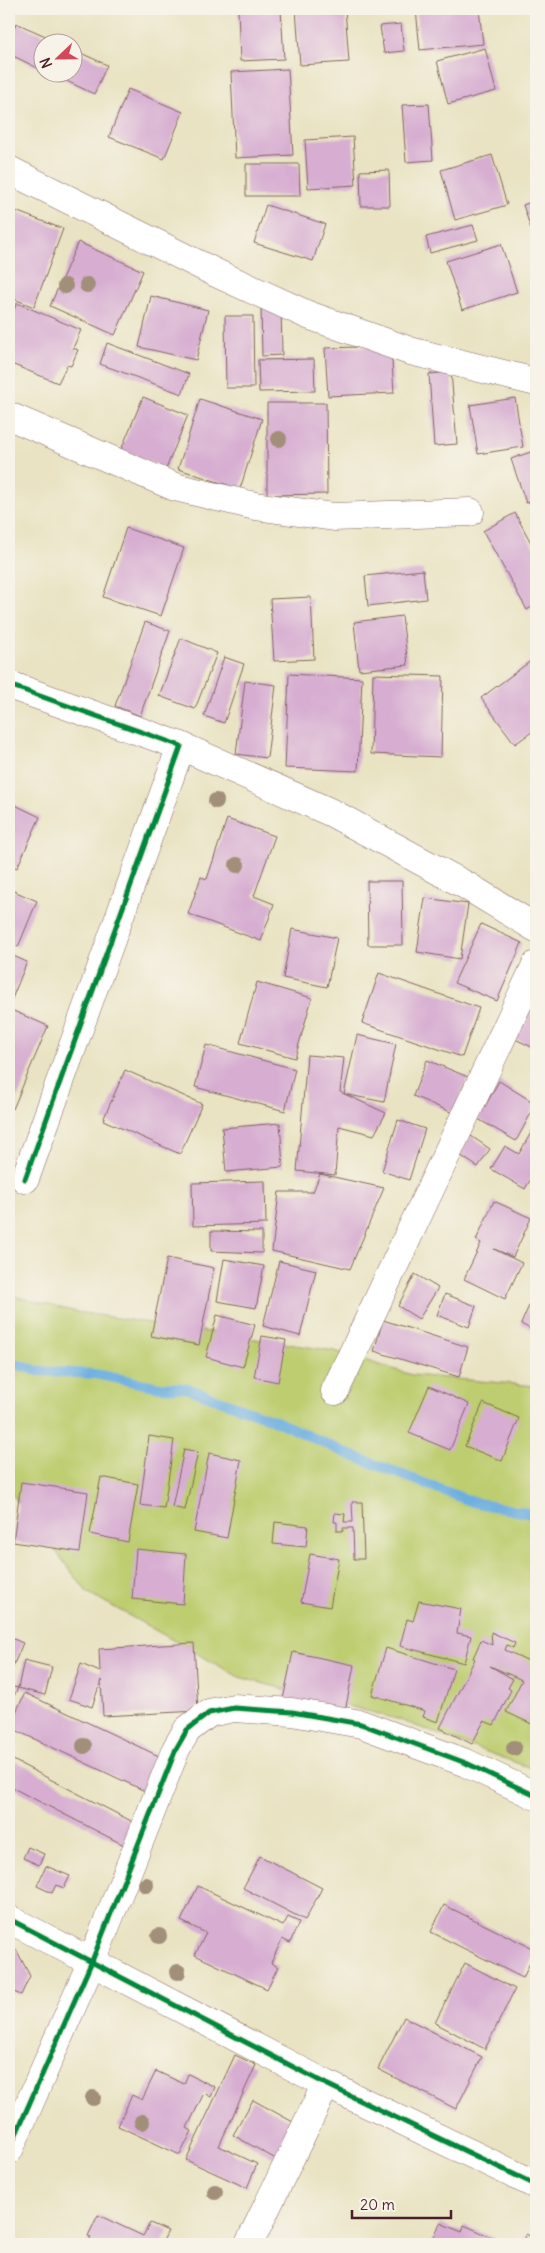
<svg xmlns="http://www.w3.org/2000/svg" width="545" height="2253" font-family="Delius,sans-serif">
<style>
.green{fill:#bdcd6f;stroke:#84764d}
.lines{fill:none;stroke-linecap:round;stroke-linejoin:round}
.stream{stroke:#6caee0;stroke-width:10}
.building{fill:#d7aed2}
.minor-casing{stroke:#826460;stroke-width:29}
.minor{stroke:#fff;stroke-width:28}
.cycleway-casing{stroke:#f7f3e8;stroke-width:8}
.cycleway{stroke:#00873e;stroke-width:5}
.tree{fill:#a28f79}
</style>
<rect width="100%" height="100%" fill="#f7f3e8"/>
<filter id="ink" filterUnits="userSpaceOnUse"><feTurbulence type="fractalNoise" baseFrequency=".02" numOctaves="2"/><feDisplacementMap in="SourceGraphic" scale="10" xChannelSelector="R" yChannelSelector="G"/><feConvolveMatrix kernelMatrix="1 2 1 2 8 2 1 2 1" color-interpolation-filters="sRGB"/></filter>
<filter id="wash" filterUnits="userSpaceOnUse"><feTurbulence type="fractalNoise" baseFrequency=".0096" numOctaves="4" result="noise"/><feDisplacementMap in="SourceGraphic" scale="20" xChannelSelector="R" yChannelSelector="G"/><feGaussianBlur stdDeviation="1.12" result="paint"/><feColorMatrix in="noise" values="0 0 0 0 0 0 0 0 0 0 0 0 0 0 0 0 0 1.4 0 .05"/><feComposite in="paint" operator="in"/></filter>
<g filter="url(#wash)">
<rect width="100%" height="100%" fill="#e9e3c3"/>
<polygon class="green" points="9,1295 77,1312 335,1351 412,1375 536,1386 536,1770 397,1719 239,1677 87,1592 9,1490"/>
<g class="lines">
<polyline class="stream" points="9,1362 38,1371 95,1374 160,1387 187,1388 276,1421 348,1454 473,1502 536,1515"/>
</g>
<g id="blocks">
<g class="building">
<polygon points="238,9 281,9 284,59 240,61"/>
<polygon points="296,9 345,9 349,62 300,65"/>
<polygon points="416,9 479,9 483,44 420,50"/>
<polygon points="16,23 59,42 42,42 42,70 9,54 9,40"/>
<polygon points="401,24 404,51 384,53 380,26"/>
<polygon points="485,48 496,91 448,104 437,61"/>
<polygon points="72,49 107,65 94,94 48,72 72,72"/>
<polygon points="288,69 293,155 235,158 231,72"/>
<polygon points="128,89 183,112 164,159 109,137"/>
<polygon points="429,104 433,160 406,162 402,105"/>
<polygon points="353,137 356,185 308,188 305,140"/>
<polygon points="492,155 507,205 455,220 441,170"/>
<polygon points="246,164 299,164 300,196 246,196"/>
<polygon points="389,170 390,206 361,206 360,171"/>
<polygon points="536,200 536,244 523,205"/>
<polygon points="266,205 325,224 313,261 254,243"/>
<polygon points="10,209 63,229 34,307 9,297"/>
<polygon points="473,225 478,240 430,253 426,237"/>
<polygon points="78,242 143,271 115,335 50,306"/>
<polygon points="501,244 517,292 462,310 446,261"/>
<polygon points="151,296 208,310 196,360 139,347"/>
<polygon points="17,303 81,330 73,348 78,350 71,366 67,365 58,383 9,363 9,321"/>
<polygon points="261,305 281,305 282,355 262,356"/>
<polygon points="225,316 253,316 254,388 226,388"/>
<polygon points="107,343 189,374 182,394 100,364"/>
<polygon points="391,346 394,393 328,396 325,348"/>
<polygon points="314,359 315,391 259,392 258,360"/>
<polygon points="451,372 457,444 434,446 429,374"/>
<polygon points="143,397 188,415 166,469 121,450"/>
<polygon points="515,398 523,447 478,454 470,405"/>
<polygon points="200,399 262,419 240,489 178,469"/>
<polygon points="267,403 326,403 327,494 267,495"/>
<polygon points="536,450 536,500 526,503 511,459"/>
<polygon points="515,513 536,552 536,604 527,610 483,531"/>
<polygon points="126,528 184,548 161,616 103,597"/>
<polygon points="423,570 426,599 368,606 365,576"/>
<polygon points="311,597 314,659 274,661 270,599"/>
<polygon points="402,616 408,665 359,670 354,622"/>
<polygon points="145,622 170,631 140,716 115,706"/>
<polygon points="181,638 217,653 195,709 159,696"/>
<polygon points="224,657 244,664 224,723 204,716"/>
<polygon points="536,657 536,729 515,744 481,698"/>
<polygon points="289,674 362,678 358,771 285,768"/>
<polygon points="373,674 443,676 441,757 371,754"/>
<polygon points="245,681 276,685 267,758 236,754"/>
<polygon points="9,802 40,817 17,868 9,864"/>
<polygon points="227,819 275,836 254,896 274,904 261,941 188,914 201,877 207,879"/>
<polygon points="367,881 402,881 403,945 368,945"/>
<polygon points="9,889 37,901 18,947 9,943"/>
<polygon points="425,898 468,904 460,959 417,952"/>
<polygon points="481,924 522,943 497,1001 454,983"/>
<polygon points="292,929 337,938 327,987 283,978"/>
<polygon points="9,954 27,962 9,1006"/>
<polygon points="379,973 479,1008 462,1057 362,1023"/>
<polygon points="257,982 312,998 295,1058 240,1043"/>
<polygon points="536,994 536,1049 515,1039"/>
<polygon points="9,1009 48,1026 13,1109 9,1107"/>
<polygon points="357,1035 396,1044 384,1102 344,1094"/>
<polygon points="206,1045 295,1069 285,1111 195,1087"/>
<polygon points="307,1055 344,1058 340,1092 386,1113 374,1135 339,1126 335,1175 297,1171"/>
<polygon points="427,1060 468,1077 453,1113 413,1096"/>
<polygon points="125,1070 202,1104 180,1154 103,1120"/>
<polygon points="499,1081 536,1104 516,1141 478,1119"/>
<polygon points="398,1120 425,1129 409,1180 382,1171"/>
<polygon points="280,1123 283,1167 226,1172 222,1128"/>
<polygon points="533,1129 536,1131 536,1170 525,1189 491,1169 505,1146 519,1154"/>
<polygon points="471,1136 490,1149 478,1167 458,1154"/>
<polygon points="320,1174 384,1188 350,1269 272,1251 279,1192 313,1192"/>
<polygon points="265,1181 266,1224 193,1226 192,1183"/>
<polygon points="494,1201 531,1218 513,1257 494,1249 522,1263 505,1299 464,1279 481,1243 476,1240"/>
<polygon points="211,1231 262,1232 262,1253 211,1251"/>
<polygon points="9,1238 12,1239 10,1273 9,1273"/>
<polygon points="167,1258 214,1268 199,1345 151,1336"/>
<polygon points="224,1259 264,1266 256,1308 217,1301"/>
<polygon points="279,1261 316,1270 300,1336 263,1326"/>
<polygon points="415,1274 438,1288 419,1319 398,1306"/>
<polygon points="536,1290 536,1332 521,1324"/>
<polygon points="445,1294 476,1306 469,1327 437,1315"/>
<polygon points="217,1315 255,1325 243,1367 206,1357"/>
<polygon points="383,1320 468,1347 459,1377 374,1351"/>
<polygon points="262,1336 286,1340 278,1382 254,1377"/>
<polygon points="429,1386 469,1404 450,1450 409,1433"/>
<polygon points="483,1403 519,1418 502,1461 465,1446"/>
<polygon points="149,1436 174,1440 164,1508 140,1505"/>
<polygon points="184,1449 198,1452 185,1510 172,1507"/>
<polygon points="209,1453 241,1460 227,1538 194,1532"/>
<polygon points="101,1477 138,1484 128,1542 90,1534"/>
<polygon points="21,1482 88,1492 80,1552 13,1542"/>
<polygon points="352,1502 362,1502 364,1559 354,1559 353,1528 343,1528 343,1531 337,1531 337,1522 334,1522 335,1513 345,1514 344,1522 353,1522"/>
<polygon points="275,1522 308,1526 306,1547 273,1544"/>
<polygon points="136,1549 186,1554 183,1604 132,1599"/>
<polygon points="310,1554 339,1559 330,1607 301,1602"/>
<polygon points="419,1601 461,1609 457,1633 471,1636 464,1663 400,1646 407,1619 413,1621"/>
<polygon points="491,1632 515,1643 513,1648 507,1645 505,1650 531,1662 529,1666 536,1669 536,1726 506,1712 522,1680 490,1666 513,1679 508,1688 511,1690 494,1725 484,1721 472,1744 440,1728 475,1659 473,1658 481,1640 492,1645"/>
<polygon points="9,1637 23,1643 11,1671 9,1670"/>
<polygon points="194,1643 198,1711 103,1716 101,1680 92,1707 69,1699 81,1664 100,1672 99,1649"/>
<polygon points="386,1648 454,1669 438,1722 423,1717 425,1711 372,1695"/>
<polygon points="293,1652 354,1665 344,1717 282,1704"/>
<polygon points="24,1660 52,1667 45,1695 18,1688"/>
<polygon points="9,1686 18,1688 9,1705"/>
<polygon points="25,1693 163,1758 147,1792 9,1727"/>
<polygon points="11,1759 135,1823 124,1845 9,1786"/>
<polygon points="28,1847 44,1854 39,1865 23,1858"/>
<polygon points="260,1856 322,1888 305,1920 243,1888"/>
<polygon points="46,1866 70,1876 64,1888 56,1885 52,1893 37,1886"/>
<polygon points="198,1886 283,1926 288,1917 299,1922 290,1943 282,1939 271,1963 278,1967 267,1989 195,1955 206,1933 181,1921"/>
<polygon points="444,1905 536,1950 523,1978 431,1932"/>
<polygon points="13,1948 16,1949 30,1976 21,1995 9,1990 9,1957"/>
<polygon points="465,1963 515,1989 485,2049 435,2023"/>
<polygon points="404,2017 482,2057 456,2109 378,2069"/>
<polygon points="235,2055 256,2065 219,2146 257,2164 247,2188 186,2160"/>
<polygon points="156,2071 184,2084 188,2074 215,2087 211,2097 204,2093 187,2128 192,2131 180,2155 118,2126 132,2095 142,2100"/>
<polygon points="253,2100 302,2127 283,2163 233,2135"/>
<polygon points="98,2215 143,2236 150,2223 168,2231 163,2241 171,2244 87,2244 91,2237 88,2236"/>
<polygon points="440,2223 462,2232 464,2225 496,2239 494,2244 431,2244"/>
<polygon points="526,2234 536,2239 536,2244 521,2244"/>
</g>
</g>
</g>
<g filter="url(#ink)">
<use href="#blocks" fill-opacity="0" stroke="#826460" stroke-width="1"/>
<g class="lines">
<defs>
<g id="minor">
<polyline points="9,170 216,273 308,315 410,351 536,382"/>
<polyline points="9,416 175,487 255,506 334,517 470,512"/>
<polyline points="9,685 181,746 25,1179"/>
<polyline points="181,746 332,813 467,886 536,928"/>
<polyline points="335,1391 536,965"/>
<polyline points="9,1919 326,2084 536,2185"/>
<polyline points="9,2150 92,1961 176,1749 187,1730 209,1713 234,1708 292,1712 361,1724 466,1763 536,1796"/>
<polyline points="249,2244 326,2084"/>
</g>
</defs>
<use href="#minor" class="minor-casing"/>
<use href="#minor" class="minor"/>
<defs>
<g id="cycleway">
<polyline points="9,685 181,746 25,1179"/>
<polyline points="9,1919 326,2084 536,2185"/>
<polyline points="9,2150 92,1961 176,1749 187,1730 209,1713 234,1708 292,1712 361,1724 466,1763 536,1796"/>
</g>
</defs>
<use href="#cycleway" class="cycleway-casing"/>
<use href="#cycleway" class="cycleway"/>
</g>
<g class="tree">
<circle cx="87" cy="285" r="8"/>
<circle cx="65" cy="286" r="8"/>
<circle cx="279" cy="439" r="8"/>
<circle cx="216" cy="801" r="8"/>
<circle cx="237" cy="865" r="8"/>
<circle cx="84" cy="1746" r="8"/>
<circle cx="514" cy="1748" r="8"/>
<circle cx="146" cy="1885" r="8"/>
<circle cx="159" cy="1936" r="8"/>
<circle cx="178" cy="1972" r="8"/>
<circle cx="93" cy="2098" r="8"/>
<circle cx="142" cy="2122" r="8"/>
<circle cx="215" cy="2192" r="8"/>
</g>
</g>
<rect width="545" height="2253" fill="none" stroke="#f7f3e8" stroke-width="30"/>
<g transform="translate(58 58) rotate(248)"><circle r="24" fill="#f7f3e8" stroke="#b29e9c"/>
<path d="M0-4L9 19L0 12L-9 19Z" fill="#d1495b"/>
<text y="-8" font-size="14" font-weight="bold" text-anchor="middle" fill="#4a1f2b">N</text>
</g>
<path d="M352 2210v8h99v-8" fill="none" stroke="#4a1f2b" stroke-width="2.5"/>
<text x="360" y="2210" font-size="15" fill="#4a1f2b" stroke="#f7f3e8" stroke-width="4" paint-order="stroke">20 m</text>
</svg>
